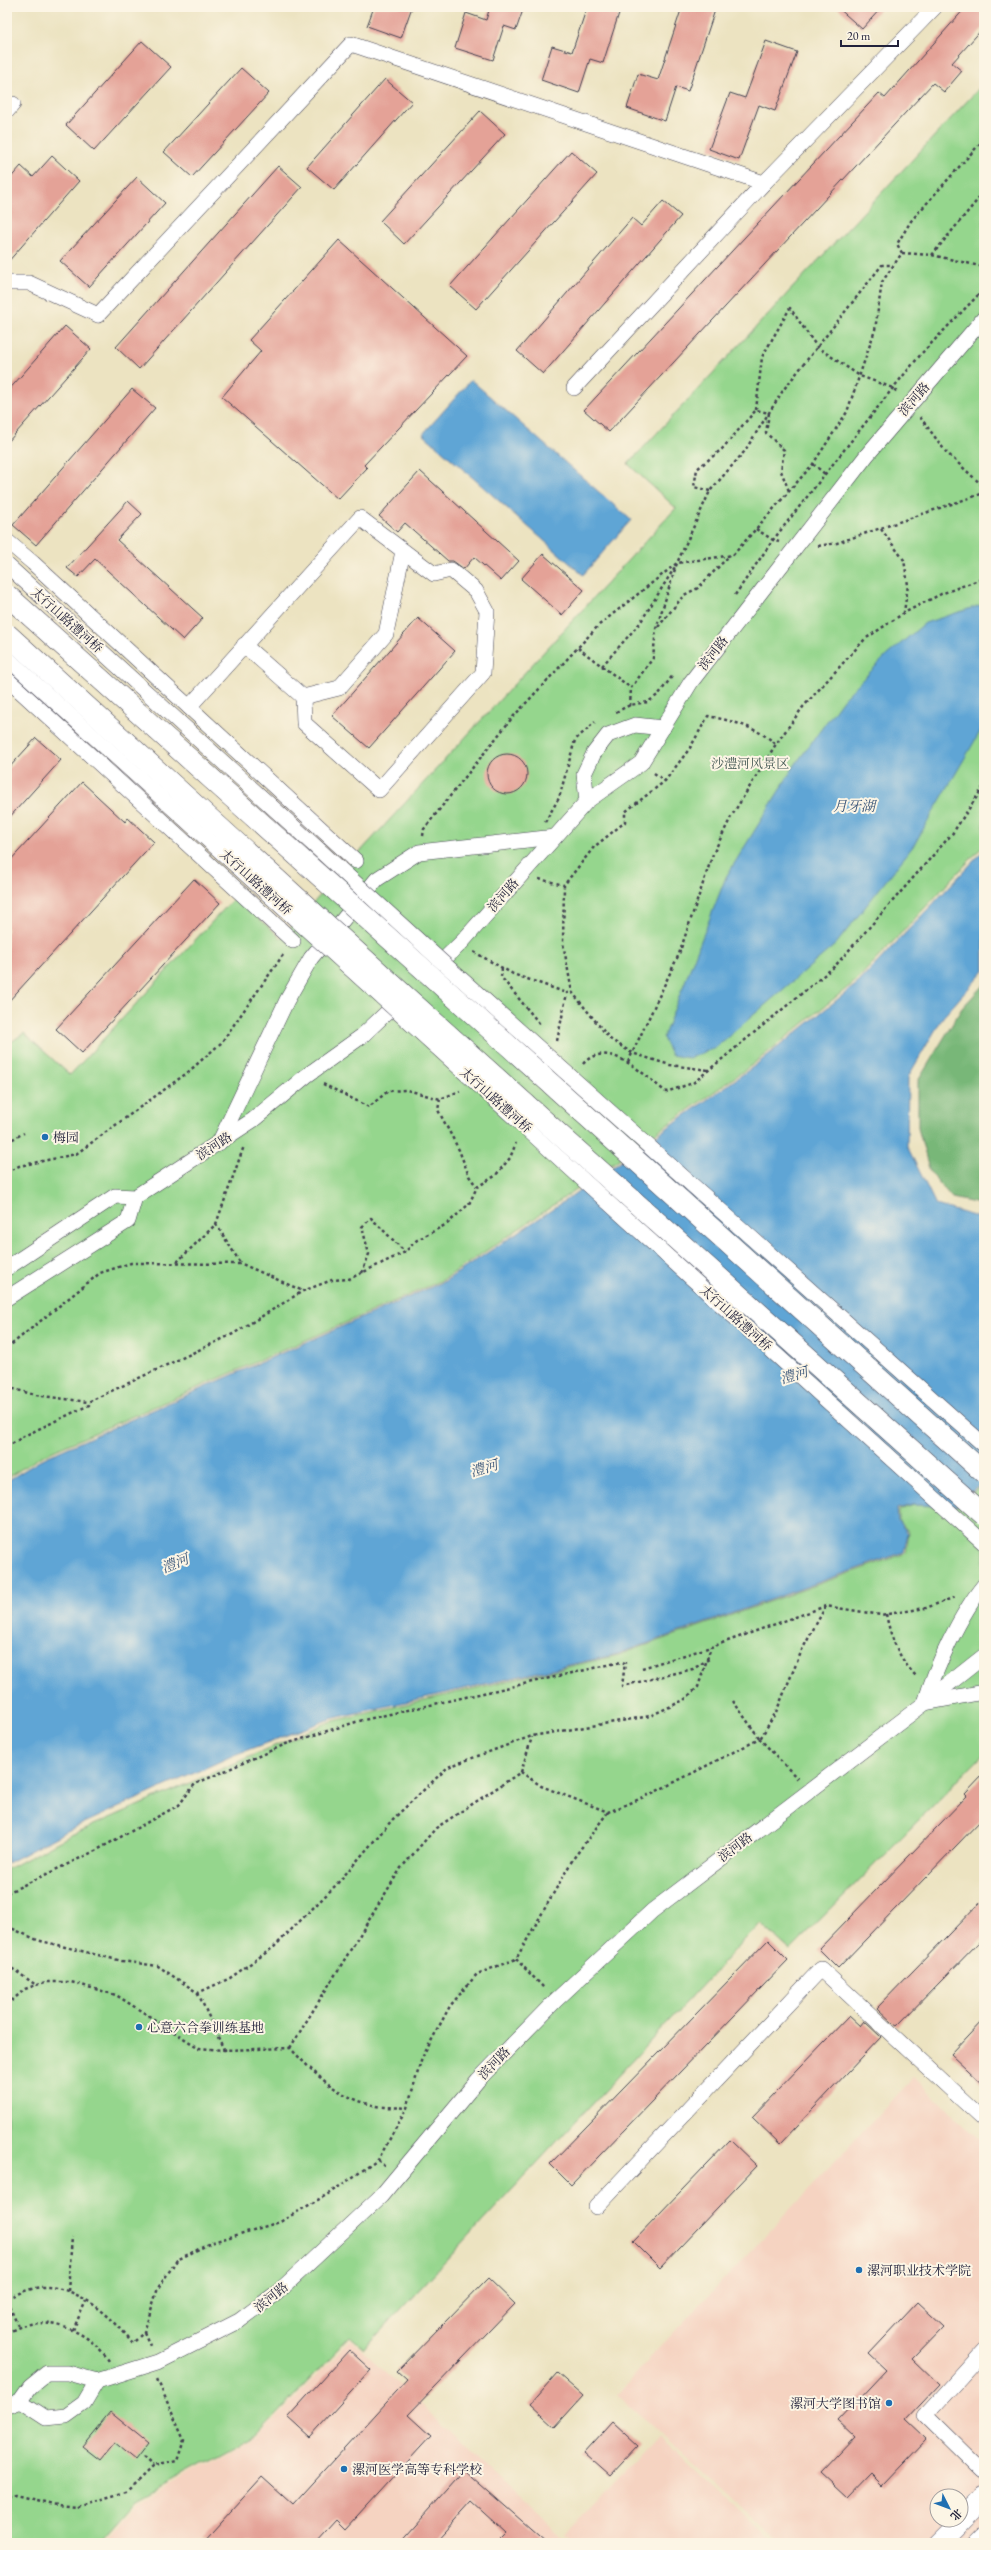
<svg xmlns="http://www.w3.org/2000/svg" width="991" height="2550" font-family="'EB Garamond','Noto Serif SC',serif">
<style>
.built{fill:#f5d3c1;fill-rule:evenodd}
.green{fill:#95d68d;stroke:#5c7c64}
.forest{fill:#78b778;stroke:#4d6c5a}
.water{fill:#5ea5d5;stroke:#406488}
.building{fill:#e4a297}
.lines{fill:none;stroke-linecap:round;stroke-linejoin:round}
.street-casing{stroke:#403f4f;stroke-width:16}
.secondary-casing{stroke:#403f4f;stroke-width:22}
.path{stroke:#403f4f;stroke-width:2.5;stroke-dasharray:3 3;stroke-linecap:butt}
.street{stroke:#fff;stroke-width:15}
.secondary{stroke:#fff;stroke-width:21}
.street-bridge-casing{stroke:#403f4f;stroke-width:16;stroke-linecap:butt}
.secondary-bridge-casing{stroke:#403f4f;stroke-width:22;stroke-linecap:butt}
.street-bridge{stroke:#fff;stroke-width:15}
.secondary-bridge{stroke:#fff;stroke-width:21}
.poi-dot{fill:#1f6fb2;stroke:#fcf5e5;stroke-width:1.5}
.labels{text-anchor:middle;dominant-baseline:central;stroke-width:4;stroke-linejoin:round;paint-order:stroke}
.street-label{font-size:13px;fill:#22223b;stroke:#fcf5e5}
.park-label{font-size:13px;fill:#445854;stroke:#fcf5e5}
.poi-label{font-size:13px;fill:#22223b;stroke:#fcf5e5;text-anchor:start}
.water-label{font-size:14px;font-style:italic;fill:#3a5679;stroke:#fcf5e5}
</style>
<rect width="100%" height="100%" fill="#fcf5e5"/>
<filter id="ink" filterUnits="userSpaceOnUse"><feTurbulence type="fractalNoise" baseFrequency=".025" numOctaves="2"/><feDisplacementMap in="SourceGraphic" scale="8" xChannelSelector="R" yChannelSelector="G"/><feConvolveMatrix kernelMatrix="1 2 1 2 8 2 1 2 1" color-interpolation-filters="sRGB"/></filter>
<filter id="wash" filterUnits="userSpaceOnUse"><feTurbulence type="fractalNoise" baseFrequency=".012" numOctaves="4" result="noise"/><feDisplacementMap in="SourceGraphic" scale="16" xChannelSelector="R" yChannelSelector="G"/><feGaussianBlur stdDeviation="0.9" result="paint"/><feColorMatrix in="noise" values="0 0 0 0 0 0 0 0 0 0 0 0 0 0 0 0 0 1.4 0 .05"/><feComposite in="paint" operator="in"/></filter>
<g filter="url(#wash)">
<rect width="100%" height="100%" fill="#ece3c1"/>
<g class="built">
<path d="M 914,2077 L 984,2145 L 984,2543 L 779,2543 L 617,2394 ZM 937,2496 L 961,2496 L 961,2520 L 937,2520 Z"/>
<polygon points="351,2340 570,2543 103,2543 139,2502 258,2436"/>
<polygon points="658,2436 773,2543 575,2543 566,2534"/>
</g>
<g class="green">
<polygon points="984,83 984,845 857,980 752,1065 551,1207 443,1280 42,1456 7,1478 7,1045 24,1033 70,1075 235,897 281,938 676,508 628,464"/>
<polygon points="984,1483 984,1754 790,1950 760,1923 364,2349 350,2337 257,2435 137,2500 99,2543 7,2543 7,1869 71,1835 329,1722 619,1655 906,1553 909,1532 899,1521 899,1510 914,1505 956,1507"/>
</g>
<polygon class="forest" points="984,984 984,1205 952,1198 930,1172 918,1128 918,1081 962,1008"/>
<g class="water">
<polygon points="471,380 631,520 583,575 423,434"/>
<polygon points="984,604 984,725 914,845 836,944 715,1048 689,1058 671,1055 663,1038 726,877 795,765 844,698 886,656 925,623"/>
<polygon points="984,850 984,971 943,1017 908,1077 907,1146 936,1205 984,1219 984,1481 956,1506 913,1505 897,1509 898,1521 908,1533 904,1552 618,1654 330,1719 234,1755 69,1830 7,1863 7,1481 44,1458 445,1281 553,1209 753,1067 858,983"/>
</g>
<g id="blocks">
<g class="building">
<polygon points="374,7 412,7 401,38 367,26"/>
<polygon points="490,7 524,7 516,30 504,26 493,60 455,48 466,13 486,20"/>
<polygon points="587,7 621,7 603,63 590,59 579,93 541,80 552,46 572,52"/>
<polygon points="682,7 716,7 688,91 676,87 665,121 627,108 638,74 658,80"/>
<polygon points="837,7 882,7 862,29"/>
<polygon points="966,7 984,7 984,27 952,63 962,71 944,92 933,83 609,432 584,410 879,93 885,98"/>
<polygon points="142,41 171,67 94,151 66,125"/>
<polygon points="766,41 797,52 775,111 759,105 739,160 709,149 730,93 745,98"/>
<polygon points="241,68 269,93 192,177 164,152"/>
<polygon points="385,79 412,102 334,190 307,167"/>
<polygon points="480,111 505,134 404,244 380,221"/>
<polygon points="571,151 597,174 476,309 450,286"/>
<polygon points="52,156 79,181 7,263 7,182 21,166 33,177"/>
<polygon points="278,166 302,187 139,369 116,347"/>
<polygon points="137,177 165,203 89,287 60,261"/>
<polygon points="663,201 681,216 543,374 517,351 632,218 641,226"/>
<polygon points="339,240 467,356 364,465 367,468 338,499 222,397 261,351 249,340"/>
<polygon points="65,326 91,349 7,443 7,392"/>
<polygon points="132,389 155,408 36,545 13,525"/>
<polygon points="420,471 519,561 501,581 474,557 464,569 453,561 448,561 405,523 397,532 379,516"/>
<polygon points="128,501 142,514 117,540 203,618 183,640 95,559 78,577 67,568"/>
<polygon points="543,554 584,590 562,615 521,579"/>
<polygon points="418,618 455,651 369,748 332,716"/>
<polygon points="36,738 61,760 7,820 7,770"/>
<circle cx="507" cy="774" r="20"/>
<polygon points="82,782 125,822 128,818 154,842 7,1003 7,864"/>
<polygon points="194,879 220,903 82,1053 56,1029"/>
<polygon points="984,1774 984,1817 838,1968 819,1949 967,1796 965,1794"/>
<polygon points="984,1898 984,1937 897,2026 894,2024 877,2008"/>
<polygon points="768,1940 788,1960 571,2185 550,2164"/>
<polygon points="849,2016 860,2026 864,2021 881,2037 780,2144 752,2117"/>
<polygon points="984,2019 984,2085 951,2054"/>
<polygon points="730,2140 757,2166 660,2268 633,2241"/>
<polygon points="488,2278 515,2304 408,2415 431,2436 346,2529 337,2520 316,2543 202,2543 262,2477 293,2505 407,2380 397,2371"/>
<polygon points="917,2303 943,2327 912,2359 939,2385 906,2420 926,2439 882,2485 871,2474 848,2498 820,2472 854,2436 838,2421 886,2370 869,2354"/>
<polygon points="349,2350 371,2370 310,2437 288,2417"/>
<polygon points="557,2373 583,2396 555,2427 530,2404"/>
<polygon points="110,2412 148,2443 135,2460 114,2443 100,2460 82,2446"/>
<polygon points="612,2422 638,2446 610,2476 584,2453"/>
<polygon points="464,2470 547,2543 497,2543 507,2533 472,2501 434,2543 399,2543"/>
</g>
</g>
</g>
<g filter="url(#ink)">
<use href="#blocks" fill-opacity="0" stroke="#403f4f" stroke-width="1"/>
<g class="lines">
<defs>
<g id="street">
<polyline points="7,111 13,104"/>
<polyline points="7,283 29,283 98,315 351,44 764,183 935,7"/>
<polyline points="574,388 764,183"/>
<polyline points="7,541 33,563 189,707 360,518 434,574 451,570 476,591 487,611 483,673 379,790 304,723 303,697"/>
<polyline points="244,645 303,697 339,688 386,634 403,551"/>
<polyline points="7,679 293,941"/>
<polyline points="189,707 356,861"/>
<polyline points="587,801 584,774 594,753 608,735 635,725 663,728"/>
<polyline points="432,971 462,942 587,801 641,763 691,682 867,455 984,318"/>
<polyline points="219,1143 287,1000 311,958 377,879 419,852 555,837"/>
<polyline points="7,1268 115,1196 135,1197 253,1120 306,1076 362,1036 401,999"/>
<polyline points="7,1298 128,1221 135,1197"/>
<polyline points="927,1701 984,1656"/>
<path d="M 925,1703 C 935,1668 961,1613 984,1585"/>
<polyline points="596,2207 821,1969 984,2120"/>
<polyline points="984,2351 926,2415 984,2472"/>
<polyline points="20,2401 46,2418 66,2416 84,2403 97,2381"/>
<polyline points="7,2406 20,2401 30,2387 47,2373 68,2373 97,2381 158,2362 239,2321 278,2292 381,2196 478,2080 555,2001 652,1911 925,1703 984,1692"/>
</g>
<g id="secondary">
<polyline points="961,2520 984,2497"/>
<polyline points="938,2543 961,2520"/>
<polyline points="977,2543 984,2536"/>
</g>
</defs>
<use href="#street" class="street-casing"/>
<use href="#secondary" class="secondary-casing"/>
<g class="path">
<polyline points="902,253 897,244 911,221 984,139"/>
<polyline points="932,255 984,192"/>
<polyline points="756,410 762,357 790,308 817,347 860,376 893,388 898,393"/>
<polyline points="920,417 946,452 984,487"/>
<polyline points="813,464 825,474"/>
<polyline points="710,491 694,487 697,469 722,449 756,410 769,413 766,433 784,450 781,471 789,491"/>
<polyline points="756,529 773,540 779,542"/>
<polyline points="881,529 904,560 908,585 904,612"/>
<polyline points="818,546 837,543 984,493"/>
<polyline points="735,595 773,540 893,388 922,353 984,289"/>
<polyline points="658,627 684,595 698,588 730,555"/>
<polyline points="578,648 631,688"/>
<polyline points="602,666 640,623 675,567"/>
<polyline points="630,706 631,688 653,658 656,629 677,563 710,491 744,452 784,389 882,265 893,265"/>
<polyline points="616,712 630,705 648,702 659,694 673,675"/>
<polyline points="654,773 665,781"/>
<polyline points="545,822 559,798 575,740 595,722"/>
<polyline points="423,836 424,829 512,718 599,625 677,563 733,555 813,464 847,412 875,330 882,282 902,253 932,255 984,267"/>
<polyline points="539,879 564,885"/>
<polyline points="474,952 513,974 567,993"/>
<polyline points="502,968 501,977 539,1023 537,1025"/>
<polyline points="557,1041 567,993 572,992"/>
<polyline points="628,1062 679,954 713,854 731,817 776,744 803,707 865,639 904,613 941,594 984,578"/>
<path d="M 583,1064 C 608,1036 646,1077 666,1092 L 693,1083 L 835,966 L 952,834 L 984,786"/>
<path d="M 708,1070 L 670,1065 L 632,1053 L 610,1039 L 572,992 L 563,943 L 564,885 L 594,847 L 625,822 L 625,812 L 665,781 L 690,748 L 708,716 C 733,721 756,727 776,744"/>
<polyline points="323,1084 369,1107 388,1091 407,1090 440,1099 460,1091"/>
<polyline points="440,1099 438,1110 459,1150 469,1176 477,1187"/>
<polyline points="7,1142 24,1133"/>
<polyline points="7,1173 19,1166 76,1154 187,1073 221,1043 283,955"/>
<polyline points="216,1224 241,1264"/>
<polyline points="177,1262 216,1224 244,1146"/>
<polyline points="362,1273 369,1254 362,1227 371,1218 405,1252"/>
<polyline points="7,1348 100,1273 131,1263 242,1264 303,1291"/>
<polyline points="7,1387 35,1395 88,1402 233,1334 303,1291 332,1280 349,1279 405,1252 417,1240 447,1224 469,1204 477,1187 495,1176 510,1158 516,1143"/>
<polyline points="7,1447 24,1436 89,1405 88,1402"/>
<path d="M 886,1614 C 891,1639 899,1659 917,1677"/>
<polyline points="642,1668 711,1647"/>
<polyline points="733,1701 760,1739 776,1712 802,1650 826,1606"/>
<polyline points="521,1772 532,1737"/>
<polyline points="7,1893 95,1851 179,1805 195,1784 286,1744 359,1721 621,1662 625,1663 622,1686 693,1669 709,1659"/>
<polyline points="7,1926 37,1940 122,1961 158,1966 198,1993 230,1978 274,1947 336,1885 393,1819 448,1767 532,1736 650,1716 684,1700 698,1687 711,1647 826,1606 881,1615 926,1608 955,1597"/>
<polyline points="516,1959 545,1989"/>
<polyline points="7,1965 36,1985"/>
<polyline points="198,1993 224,2050"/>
<path d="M 7,2005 L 25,1989 L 45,1982 L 71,1982 L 116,1995 L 199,2048 L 224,2050 L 290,2048 C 314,2073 337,2097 373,2105 C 383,2108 396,2107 407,2108"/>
<path d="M 290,2048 L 401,1868 L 436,1828 L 521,1772 L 541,1786 L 608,1812 C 661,1792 709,1763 760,1739 L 798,1779"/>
<polyline points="378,2160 385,2167"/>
<polyline points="68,2291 72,2237"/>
<path d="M 7,2298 C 20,2293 34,2286 48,2287 C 82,2289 113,2318 133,2343 L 144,2332 L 158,2288 L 177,2260 L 213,2242 L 280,2222 L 328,2194 L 378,2160 L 407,2108 L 422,2058 L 450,2006 L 477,1974 L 516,1959 L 573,1859 L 608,1812"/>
<polyline points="7,2301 19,2328"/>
<polyline points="73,2330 86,2301"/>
<polyline points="144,2332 151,2348"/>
<path d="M 7,2334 C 39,2310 89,2329 109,2361"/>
<polyline points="143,2457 153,2466"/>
<polyline points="7,2497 15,2495 49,2503 77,2506 126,2492 153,2466 177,2461 184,2440 157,2379"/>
</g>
<use href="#street" class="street"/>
<use href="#secondary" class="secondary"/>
<defs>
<g id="street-bridge">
<polyline points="7,565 441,961 984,1445"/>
<polyline points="7,658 984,1543"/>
</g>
<g id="secondary-bridge">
<polyline points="7,595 984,1473"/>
<polyline points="7,634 405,996 984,1515"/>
</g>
</defs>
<use href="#street-bridge" class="street-bridge-casing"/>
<use href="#secondary-bridge" class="secondary-bridge-casing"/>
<use href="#street-bridge" class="street-bridge"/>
<use href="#secondary-bridge" class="secondary-bridge"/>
</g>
</g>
<g class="poi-dot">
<circle cx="45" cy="1137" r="4"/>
<circle cx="139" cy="2027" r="4"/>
<circle cx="859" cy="2270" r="4"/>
<circle cx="889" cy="2403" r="4"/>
<circle cx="344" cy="2469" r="4"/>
</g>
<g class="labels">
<g class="street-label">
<text transform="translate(914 399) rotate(-49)">滨河路</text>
<text transform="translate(67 620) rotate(42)">太行山路澧河桥</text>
<text transform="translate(713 653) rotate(-52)">滨河路</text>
<text transform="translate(256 882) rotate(42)">太行山路澧河桥</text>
<text transform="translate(503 895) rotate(-49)">滨河路</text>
<text transform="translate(496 1100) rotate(42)">太行山路澧河桥</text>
<text transform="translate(214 1146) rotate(-33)">滨河路</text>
<text transform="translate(736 1318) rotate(42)">太行山路澧河桥</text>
<text transform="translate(735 1847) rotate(-37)">滨河路</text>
<text transform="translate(494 2063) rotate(-46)">滨河路</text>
<text transform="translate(271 2297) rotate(-39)">滨河路</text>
</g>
<g class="park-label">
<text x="750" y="763">沙澧河风景区</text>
</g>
<g class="poi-label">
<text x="53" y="1137">梅园</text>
<text x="147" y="2027">心意六合拳训练基地</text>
<text x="867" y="2270">漯河职业技术学院</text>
<text x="881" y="2403" text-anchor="end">漯河大学图书馆</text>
<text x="352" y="2469">漯河医学高等专科学校</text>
</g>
<g class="water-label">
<text x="854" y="806">月牙湖</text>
<text transform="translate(794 1375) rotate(-17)">澧河</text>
<text transform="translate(484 1468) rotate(-17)">澧河</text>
<text transform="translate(175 1563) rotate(-22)">澧河</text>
</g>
</g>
<rect width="991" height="2550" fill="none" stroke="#fcf5e5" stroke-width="24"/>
<g transform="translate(949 2508) rotate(132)"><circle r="19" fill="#fcf5e5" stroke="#a5a1a1"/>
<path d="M0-3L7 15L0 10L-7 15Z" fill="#1f6fb2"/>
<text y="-6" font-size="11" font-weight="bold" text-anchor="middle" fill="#22223b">北</text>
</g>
<path d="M841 40v6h57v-6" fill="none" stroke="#22223b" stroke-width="2"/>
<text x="847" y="40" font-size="12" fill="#22223b" stroke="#fcf5e5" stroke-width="3" paint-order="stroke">20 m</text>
</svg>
